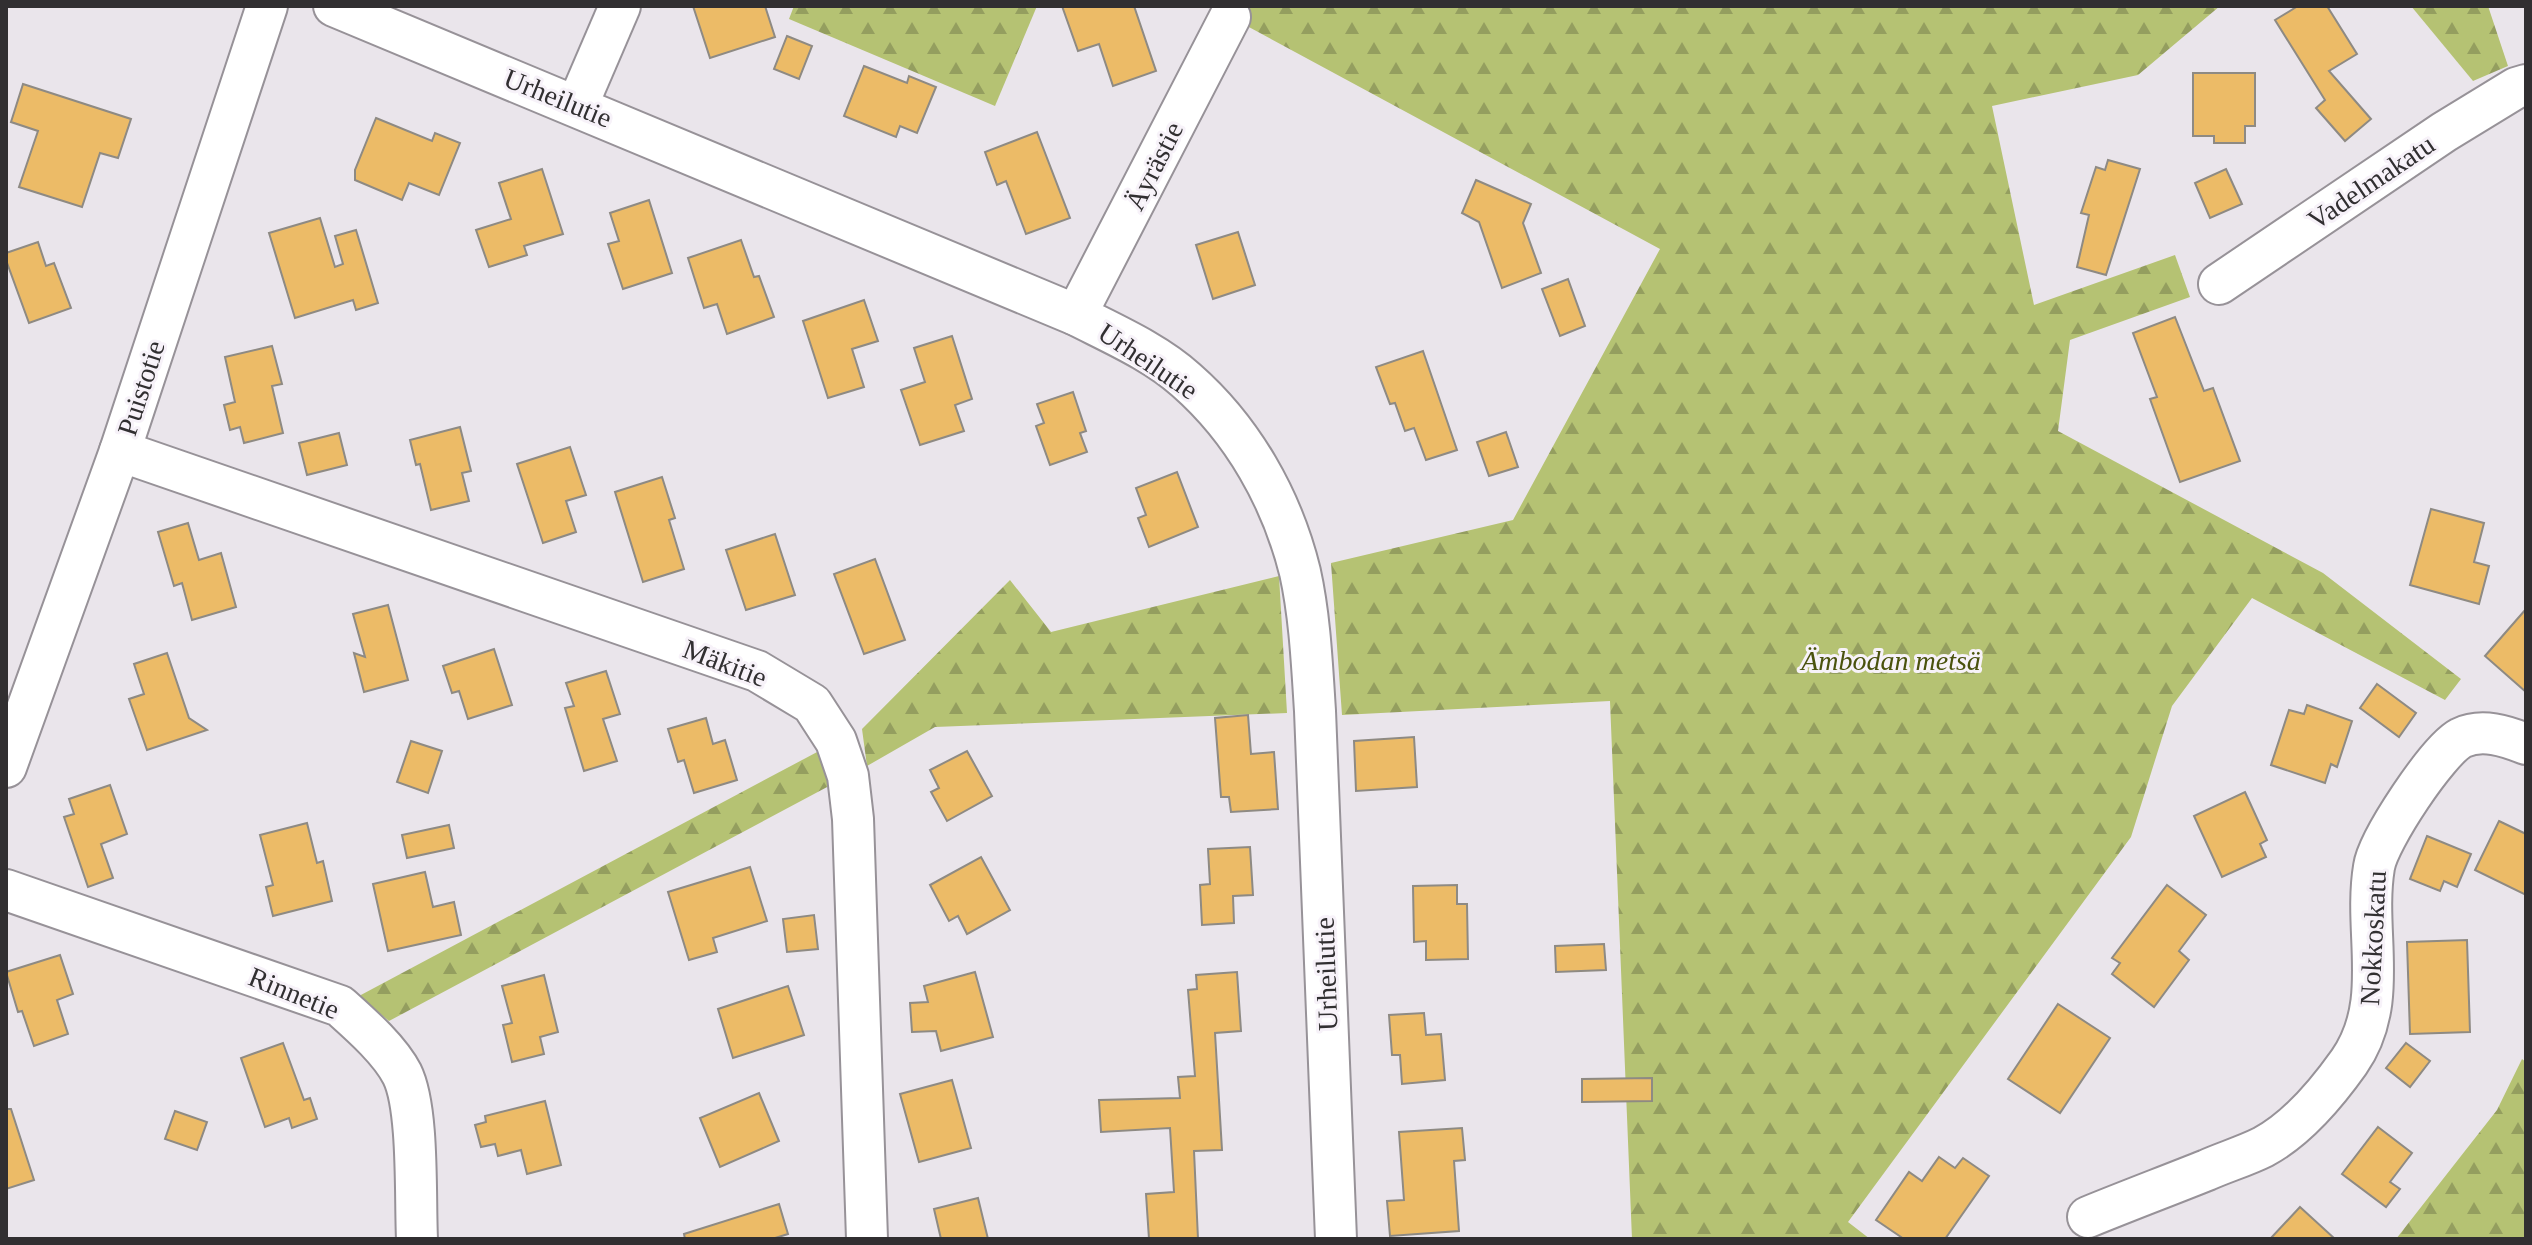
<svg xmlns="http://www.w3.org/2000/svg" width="2532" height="1245" font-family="Georgia,serif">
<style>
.forest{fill:url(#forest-firs)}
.building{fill:#ecbb67;stroke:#8e8a83;stroke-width:2}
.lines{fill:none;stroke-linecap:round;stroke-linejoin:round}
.minor-casing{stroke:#979298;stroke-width:44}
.minor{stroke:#fff;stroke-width:40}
.labels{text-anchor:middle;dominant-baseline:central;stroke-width:6;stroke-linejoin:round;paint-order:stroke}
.street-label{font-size:28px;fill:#312f31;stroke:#f7f2f9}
.park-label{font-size:28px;font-style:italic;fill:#4a520d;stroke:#f7f2f9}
</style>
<defs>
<pattern id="forest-firs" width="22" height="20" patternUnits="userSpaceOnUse" patternTransform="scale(2)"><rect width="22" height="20" fill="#b5c273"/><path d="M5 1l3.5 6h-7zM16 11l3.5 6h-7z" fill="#949e5f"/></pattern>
</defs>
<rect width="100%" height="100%" fill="#eae5eb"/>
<g class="forest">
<polygon points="794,6 1037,6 995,106 789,19"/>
<polygon points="1210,6 2220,6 2138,75 1992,106 2034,305 2175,255 2190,297 2070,340 2058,431 2323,573 2461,679 2445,700 2252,598 2172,706 2131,837 1848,1222 1870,1239 1632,1239 1610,701 1342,715 1331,563 1513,520 1660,249"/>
<polygon points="2411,6 2488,6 2508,66 2473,81"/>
<polygon points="1279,576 1287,713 935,727 867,766 862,729 1010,580 1051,632"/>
<polygon points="819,751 829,786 389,1021 359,996"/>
<polygon points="2522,1059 2526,1062 2526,1239 2396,1239 2497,1110"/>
</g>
<g class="building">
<polygon points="693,6 765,6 775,37 710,58"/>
<polygon points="1062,6 1134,6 1156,71 1113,86 1099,44 1078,51"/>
<polygon points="2298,6 2327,6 2357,54 2329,71 2371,119 2345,141 2316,108 2325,100 2275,20"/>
<polygon points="787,36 812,46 799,79 774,69"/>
<polygon points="864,66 907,83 909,76 936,87 917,133 900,126 896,137 844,116"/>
<polygon points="2193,73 2255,73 2255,126 2245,126 2245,143 2214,143 2214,136 2193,136"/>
<polygon points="23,84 131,119 118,158 100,153 82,207 19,187 38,131 11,122"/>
<polygon points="376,118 432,141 435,133 460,143 439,195 409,183 402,200 355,180 355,170"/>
<polygon points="1037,132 1070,218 1026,234 1006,181 997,185 985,152"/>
<polygon points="2108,160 2140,169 2106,275 2077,267 2089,215 2081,213 2096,167 2105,170"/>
<polygon points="542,169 563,234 524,246 527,255 489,267 476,230 511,219 499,183"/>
<polygon points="2226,169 2242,204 2210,218 2195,183"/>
<polygon points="1476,180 1531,204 1523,223 1541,273 1502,288 1479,222 1462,213"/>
<polygon points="649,200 672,273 623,289 608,244 619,241 610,213"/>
<polygon points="320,218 335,267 343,264 335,236 356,230 378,303 356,310 353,300 295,318 269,233"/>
<polygon points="1238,232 1255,285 1213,299 1196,245"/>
<polygon points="741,240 754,277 759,276 774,317 727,334 717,304 704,308 688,258"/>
<polygon points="38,242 46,266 54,263 71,308 29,323 6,260 6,253"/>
<polygon points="1568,279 1585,326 1560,336 1542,289"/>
<polygon points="864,300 878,341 852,349 864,387 828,398 803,321"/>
<polygon points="2175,317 2204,391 2213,388 2240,461 2180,482 2150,399 2157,397 2133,333"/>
<polygon points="952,336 972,399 955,405 964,431 920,445 901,390 925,382 914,348"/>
<polygon points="272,346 282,384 272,386 283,433 244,443 240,427 230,430 224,405 235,402 225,357"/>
<polygon points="1423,351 1457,450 1426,460 1414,428 1405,431 1395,403 1390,404 1376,367"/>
<polygon points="1073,392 1086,431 1080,433 1087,452 1050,465 1036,426 1044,423 1037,404"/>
<polygon points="460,427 471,471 462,473 469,501 431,510 420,464 416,465 410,440"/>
<polygon points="1506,432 1518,467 1489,476 1477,442"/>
<polygon points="339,433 347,465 307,475 299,443"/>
<polygon points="570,447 586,495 566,501 576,532 543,543 517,464"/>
<polygon points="1177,472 1198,527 1149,547 1138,518 1146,515 1136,488"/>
<polygon points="662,477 675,518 669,520 684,569 643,582 615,492"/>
<polygon points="2431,509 2484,523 2474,562 2489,566 2479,604 2410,585"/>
<polygon points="188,523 199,560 221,553 236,607 192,620 182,583 174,586 158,532"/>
<polygon points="775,534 795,595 746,610 726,550"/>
<polygon points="875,559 905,640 864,654 834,574"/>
<polygon points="388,605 408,680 364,692 354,653 365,657 353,614"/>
<polygon points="2526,609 2526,692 2485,656"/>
<polygon points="494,649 512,705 468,719 459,691 452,693 443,666"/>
<polygon points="167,653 189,718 207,730 147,750 129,699 144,694 134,664"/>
<polygon points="606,671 620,714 603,719 617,761 584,771 565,708 574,706 566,683"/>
<polygon points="2377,684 2416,713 2399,737 2360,708"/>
<polygon points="2307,705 2352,721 2337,767 2331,764 2325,783 2271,765 2289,710 2304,714"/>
<polygon points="1248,715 1251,754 1274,752 1278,809 1231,812 1229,797 1221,797 1215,718"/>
<polygon points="706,718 713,744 725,740 737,780 694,793 684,760 678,762 668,729"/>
<polygon points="1414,737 1417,787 1356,791 1354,741"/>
<polygon points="411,741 442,751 428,793 397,782"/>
<polygon points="967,751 992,796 947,821 931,792 939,788 930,770"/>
<polygon points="110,785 127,834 101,844 113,878 88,887 64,817 74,814 69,799"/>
<polygon points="2245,792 2267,840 2260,844 2266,857 2222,877 2194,816"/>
<polygon points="2499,821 2526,834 2526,895 2475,870"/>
<polygon points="307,823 317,863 323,861 332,901 273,916 266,887 273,885 260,835"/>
<polygon points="449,825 454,848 407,858 402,835"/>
<polygon points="2427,836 2471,854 2457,887 2444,881 2440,891 2410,879"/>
<polygon points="1250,847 1253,895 1233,896 1234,923 1202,925 1200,885 1210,884 1208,849"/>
<polygon points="981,857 1010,910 967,934 958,916 949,921 930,885"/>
<polygon points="750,867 767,921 713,938 717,952 689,960 668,892"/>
<polygon points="425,872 433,907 454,902 461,935 388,951 373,884"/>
<polygon points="1457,885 1457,904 1467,904 1468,959 1426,960 1426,941 1414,942 1413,886"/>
<polygon points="2167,885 2206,915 2179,951 2189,960 2154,1007 2112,974 2120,963 2112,958"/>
<polygon points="814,915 818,949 787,952 783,919"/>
<polygon points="2467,940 2470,1032 2410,1034 2407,942"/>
<polygon points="1604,944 1606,970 1556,972 1555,946"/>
<polygon points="60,955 73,994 57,1000 68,1034 34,1046 22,1011 18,1012 6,972"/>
<polygon points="975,972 993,1037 941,1051 936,1031 912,1032 910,1003 928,1002 924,986"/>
<polygon points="1237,972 1241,1031 1215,1033 1222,1150 1194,1151 1198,1239 1149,1239 1146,1194 1174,1192 1170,1128 1101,1132 1099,1100 1180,1098 1178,1077 1195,1076 1188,990 1197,989 1196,975"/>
<polygon points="544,975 558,1032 540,1037 544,1054 512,1062 503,1025 512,1023 502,986"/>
<polygon points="788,986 804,1035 733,1058 718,1009"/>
<polygon points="2058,1004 2110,1038 2060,1113 2008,1079"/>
<polygon points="1424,1013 1426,1035 1441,1034 1445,1080 1402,1084 1400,1055 1392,1055 1389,1015"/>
<polygon points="283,1043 304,1100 310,1098 317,1119 292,1128 289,1118 265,1127 241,1058"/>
<polygon points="2406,1043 2430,1061 2410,1087 2386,1068"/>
<polygon points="1652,1078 1652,1101 1582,1102 1582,1079"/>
<polygon points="952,1080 971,1148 919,1162 900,1094"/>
<polygon points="759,1093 779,1141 720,1167 700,1118"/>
<polygon points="545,1101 561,1165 527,1174 521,1150 498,1156 495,1144 481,1147 475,1125 486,1122 485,1116"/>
<polygon points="6,1109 11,1109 34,1180 6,1189"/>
<polygon points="175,1111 207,1122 197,1150 165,1139"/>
<polygon points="2378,1127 2412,1153 2390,1182 2400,1189 2386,1207 2342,1174"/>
<polygon points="1462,1128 1465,1160 1454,1161 1459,1231 1390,1236 1387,1201 1404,1200 1399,1132"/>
<polygon points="1939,1157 1955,1168 1963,1158 1989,1176 1945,1239 1904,1239 1876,1220 1909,1172 1922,1181"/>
<polygon points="978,1198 988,1239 941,1239 934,1209"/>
<polygon points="779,1204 788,1234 772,1239 685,1239 684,1234"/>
<polygon points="2300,1207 2335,1239 2270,1239"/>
</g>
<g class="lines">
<defs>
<g id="minor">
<path d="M 334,6 L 1076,315 C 1113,334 1155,352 1186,380 C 1243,430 1282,499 1300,572 C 1310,617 1312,665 1315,711 L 1336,1239"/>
<polyline points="577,106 620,6"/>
<polyline points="2219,284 2444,132 2516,88 2526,85"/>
<polyline points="1076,315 1230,17"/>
<polyline points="120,451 757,671 812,704 836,741 848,776 853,819 867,1239"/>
<polyline points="6,767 120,451 267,6"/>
<path d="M 6,890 L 340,1006 C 360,1024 389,1049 402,1074 C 419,1108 415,1198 417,1239"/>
<path d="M 2088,1217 C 2127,1201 2167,1186 2207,1170 C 2225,1162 2245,1156 2263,1147 C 2297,1129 2327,1093 2349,1062 C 2391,1002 2363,933 2374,867 C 2378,840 2438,750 2461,738 C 2482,728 2506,736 2526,744"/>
</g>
</defs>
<use href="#minor" class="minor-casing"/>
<use href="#minor" class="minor"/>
</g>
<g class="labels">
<g class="street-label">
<text transform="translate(558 98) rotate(22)">Urheilutie</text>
<text transform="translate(1154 166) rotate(-63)">Äyrästie</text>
<text transform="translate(2371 182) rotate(-34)">Vadelmakatu</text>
<text transform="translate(1148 361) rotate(34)">Urheilutie</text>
<text transform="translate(141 388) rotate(-72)">Puistotie</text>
<text transform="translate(725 663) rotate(21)">Mäkitie</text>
<text transform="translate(2373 938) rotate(-87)">Nokkoskatu</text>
<text transform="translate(1326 974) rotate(-92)">Urheilutie</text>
<text transform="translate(294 993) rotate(22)">Rinnetie</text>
</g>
<g class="park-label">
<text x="1891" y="660">Ämbodan metsä</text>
</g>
</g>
<rect width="2532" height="1245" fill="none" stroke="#312f31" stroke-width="16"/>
</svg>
